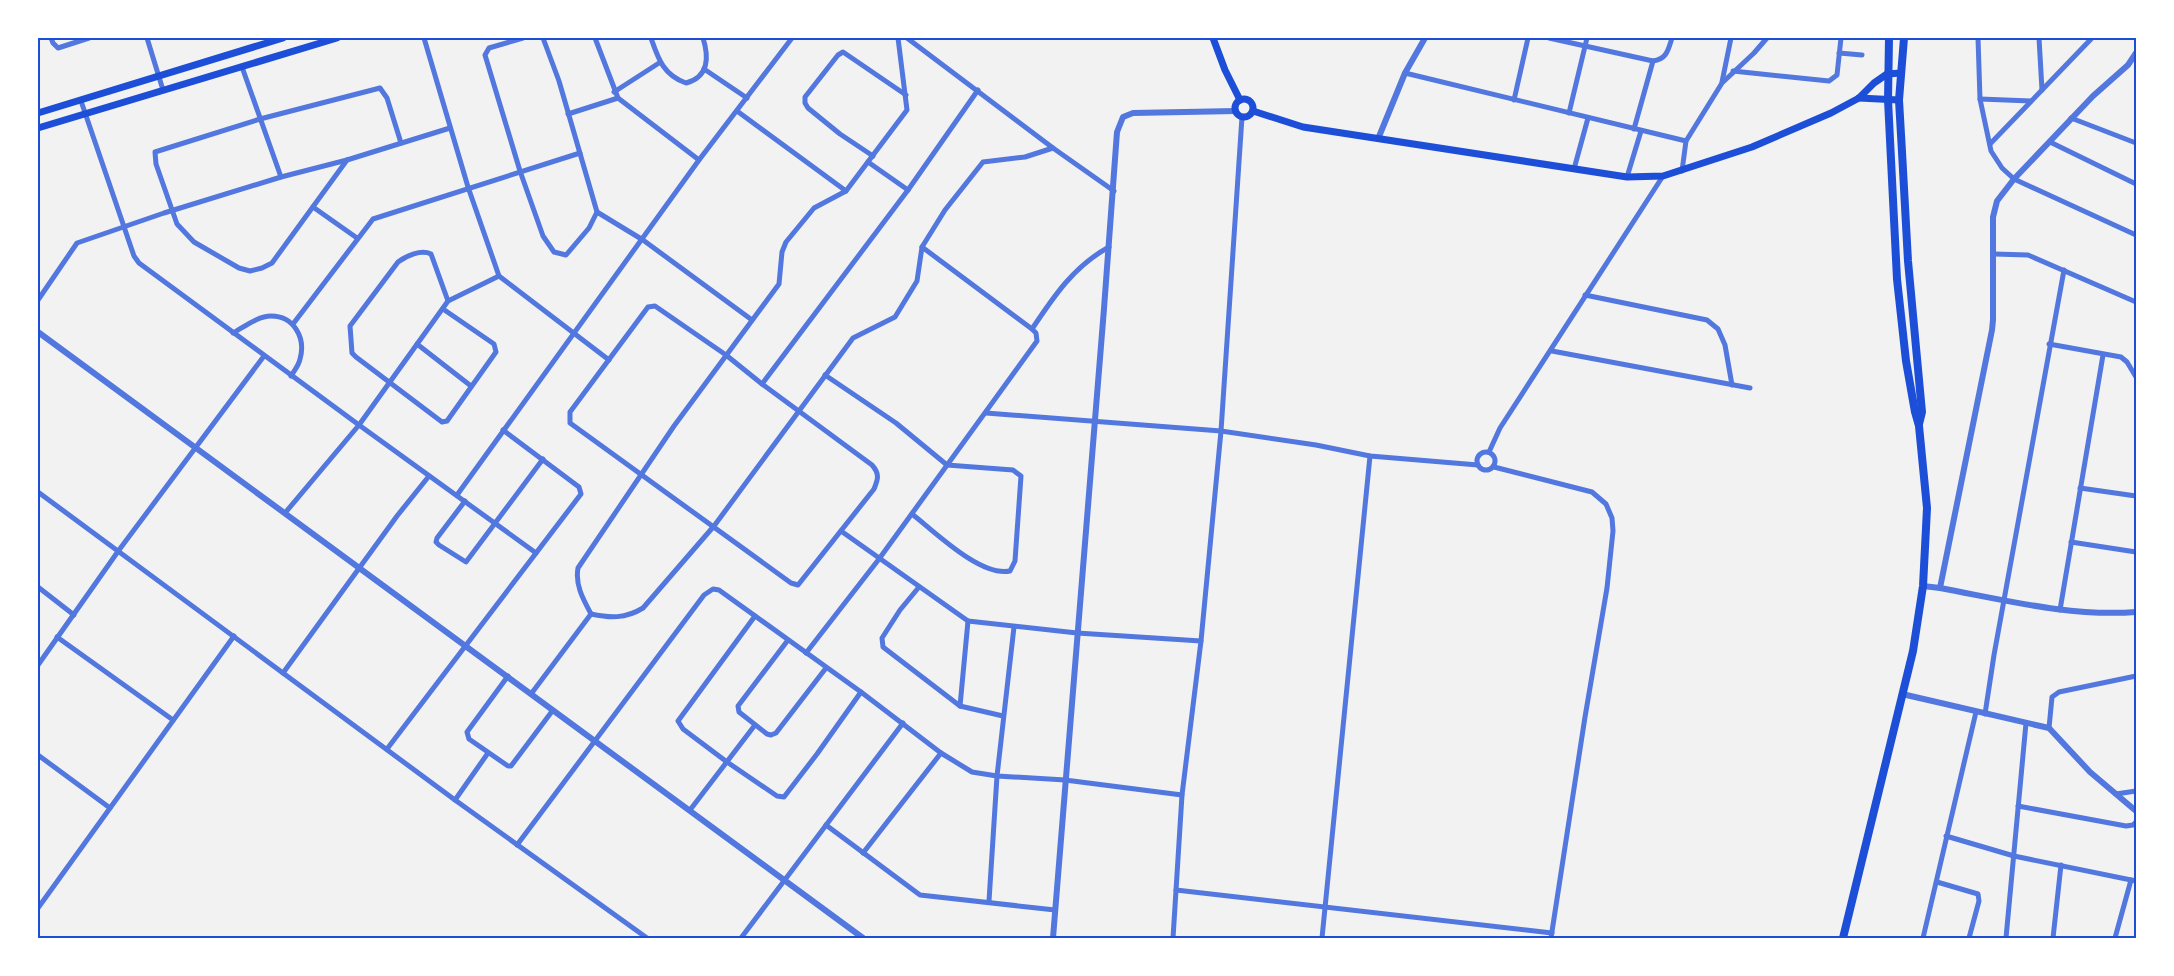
<svg xmlns="http://www.w3.org/2000/svg" width="2174" height="976" font-family="Barlow,sans-serif">
<style>
.lines{fill:none;stroke-linecap:round;stroke-linejoin:round}
.minor{stroke:#5277de;stroke-width:5}
.tertiary{stroke:#5277de;stroke-width:6}
.secondary{stroke:#1d4ed8;stroke-width:7}
.primary{stroke:#1d4ed8;stroke-width:8}
.neatline{fill:none;stroke:#1d4ed8;stroke-width:2}
</style>
<rect width="100%" height="100%" fill="#f2f2f2"/>
<g class="lines">
<g class="minor">
<polyline points="51,38 53,43 58,48 89,38"/>
<polyline points="147,38 163,90"/>
<polyline points="424,38 468,187 499,276 609,360"/>
<polyline points="523,38 489,48 485,55 520,171 543,236 554,252 566,255 589,228 597,212"/>
<polyline points="543,38 559,81 597,212 643,240 752,320"/>
<polyline points="595,38 618,98 699,160"/>
<path d="M 651,38 C 658,58 663,75 686,83 C 709,77 709,57 703,38"/>
<polyline points="907,38 1053,148 1114,191"/>
<path d="M 1549,38 L 1653,61 C 1667,59 1668,50 1672,38"/>
<polyline points="1978,38 1980,99 1991,151 2002,168 2014,179 2136,235"/>
<polyline points="2039,38 2042,90"/>
<polyline points="1839,53 1862,55"/>
<polyline points="242,67 281,177"/>
<polyline points="704,69 747,98"/>
<polyline points="1733,71 1829,81 1837,75 1841,38"/>
<polyline points="1405,73 1686,141"/>
<polyline points="1722,82 1731,38"/>
<polyline points="614,92 659,63"/>
<polyline points="1980,99 2031,101"/>
<polyline points="1514,100 1528,38"/>
<polyline points="81,101 134,256 139,263 359,425 536,553"/>
<polyline points="737,111 846,191"/>
<polyline points="1569,113 1587,38"/>
<polyline points="568,114 618,98"/>
<polyline points="2071,118 2136,143"/>
<polyline points="1634,129 1653,61"/>
<polyline points="2050,142 2136,184"/>
<polyline points="1990,144 2092,38"/>
<polyline points="873,156 840,134 808,108 805,103 805,97 838,55 843,52 906,95"/>
<polyline points="347,160 272,263 262,268 250,271 239,268 194,242 177,224 156,164 155,152 260,119 380,88 387,98 401,143"/>
<polyline points="868,162 908,190"/>
<polyline points="1574,169 1588,118"/>
<polyline points="1682,171 1686,141 1722,83 1754,53 1767,38"/>
<polyline points="1627,177 1641,131"/>
<polyline points="313,207 357,238"/>
<polyline points="1994,254 2028,255 2136,302"/>
<polyline points="1585,295 1707,320 1718,329 1725,345 1732,385"/>
<polyline points="38,300 77,243 164,213 281,177 347,160 450,128"/>
<path d="M 655,306 L 726,355 L 762,384 L 872,465 C 880,474 878,479 874,489 L 798,585 L 791,583 L 570,423 L 570,412 L 648,307 Z"/>
<path d="M 443,309 L 494,344 L 496,352 L 447,421 L 442,422 L 356,357 L 352,353 L 350,326 L 398,262 C 406,256 421,249 431,254 L 448,301"/>
<polyline points="293,324 373,219 580,153"/>
<path d="M 1032,329 C 1054,296 1074,266 1109,247"/>
<path d="M 233,333 C 244,327 258,316 271,316 C 294,316 306,338 300,359 C 299,365 294,371 291,376"/>
<polyline points="417,344 471,386"/>
<polyline points="2049,344 2121,357 2127,362 2136,377"/>
<polyline points="1552,351 1750,388"/>
<path d="M 825,375 L 896,423 L 947,465 L 1013,470 L 1021,476 L 1015,561 L 1010,571 C 980,577 934,531 912,514"/>
<polyline points="762,384 908,190 978,90"/>
<polyline points="986,413 1221,431 1316,445 1370,456 1478,465"/>
<circle cx="1486" cy="461" r="9"/>
<polyline points="1489,452 1500,428 1663,176"/>
<polyline points="1494,467 1592,492 1606,504 1612,518 1613,531 1607,588 1585,717 1551,938"/>
<polyline points="2080,488 2136,496"/>
<polyline points="38,492 455,800 647,938"/>
<polyline points="457,495 699,160 792,38"/>
<polyline points="465,501 437,538 436,542 439,545 466,562 543,459"/>
<polyline points="285,513 359,425 448,301 499,276"/>
<polyline points="841,531 968,621 1077,633 1201,641"/>
<polyline points="2071,542 2136,552"/>
<polyline points="38,587 74,615"/>
<polyline points="919,587 900,610 882,638 883,647 960,706 1003,716"/>
<polyline points="2060,610 2103,355"/>
<path d="M 591,614 C 610,618 625,619 643,608 L 714,526 L 853,338 L 895,317 L 917,281 L 922,247 L 945,210 L 983,162 L 1025,157 L 1053,148"/>
<polyline points="755,616 678,721 683,729 727,762 777,796 784,797 817,754 861,692"/>
<polyline points="57,637 173,720"/>
<polyline points="788,640 738,706 739,712 767,734 771,735 776,733 826,668"/>
<polyline points="806,653 879,559 1037,341 1036,333 1032,329 922,247"/>
<polyline points="38,665 119,550 264,356"/>
<polyline points="283,673 397,516 429,476"/>
<polyline points="508,676 467,732 469,739 508,766 511,766 553,710"/>
<path d="M 531,694 L 591,614 C 583,599 575,585 578,568 L 674,426 L 779,284 L 782,252 L 786,242 L 814,208 L 846,191 L 907,110 L 898,38"/>
<polyline points="960,706 968,621"/>
<polyline points="1985,714 1994,655 2064,270"/>
<polyline points="2049,728 2052,697 2059,692 2136,676"/>
<polyline points="387,749 581,494 579,487 503,430"/>
<polyline points="38,755 110,808"/>
<polyline points="2116,794 2136,791"/>
<polyline points="455,800 488,753"/>
<polyline points="2018,806 2126,826 2133,825 2136,822"/>
<polyline points="690,810 755,725"/>
<polyline points="826,825 920,895 1055,910"/>
<polyline points="1946,836 2014,856 2136,881"/>
<polyline points="517,845 704,595 713,589 719,590 861,692 941,753 972,772 997,776 1065,780 1182,795"/>
<polyline points="863,853 941,753"/>
<polyline points="1937,882 1978,894 1979,901 1969,938"/>
<polyline points="1176,890 1552,933"/>
<polyline points="989,901 997,776 1014,627"/>
<polyline points="38,908 234,636"/>
<polyline points="741,938 903,723"/>
<polyline points="1173,938 1182,795 1201,641 1221,431 1242,117"/>
<polyline points="1322,938 1370,456"/>
<polyline points="1923,938 1976,712"/>
<polyline points="2006,938 2026,723"/>
<polyline points="2053,938 2061,865"/>
<polyline points="2115,938 2131,880"/>
</g>
<g class="tertiary">
<polyline points="1378,139 1405,73 1425,38"/>
<polyline points="38,332 863,938"/>
<polyline points="1923,586 1940,588 1992,330 1993,320 1993,217 1997,201 2014,179 2093,96 2128,65 2136,53"/>
<path d="M 1940,588 C 2005,600 2071,617 2136,612"/>
<polyline points="1902,694 2049,728 2090,772 2136,811"/>
<path d="M 1053,938 C 1075,670 1098,401 1117,132 L 1123,117 L 1133,113 L 1236,111"/>
</g>
<g class="secondary">
<polyline points="1213,38 1225,70 1240,100"/>
<polyline points="1859,98 1899,100"/>
<circle cx="1244" cy="108" r="9"/>
<polyline points="1253,111 1303,127 1627,177 1663,176 1752,147 1831,113 1859,98 1874,83 1887,74 1901,73"/>
<polyline points="38,113 283,38"/>
<polyline points="38,128 337,38"/>
</g>
<g class="primary">
<polyline points="1904,38 1899,100 1902,152 1908,261 1922,412 1919,424"/>
<polyline points="1843,938 1913,651 1923,586 1926,528 1927,508 1919,426 1915,412 1906,361 1897,279 1888,100 1889,38"/>
</g>
</g>
<rect width="2174" height="976" fill="none" stroke="#ffffff" stroke-width="78"/>
<rect x="39" y="39" width="2096" height="898" class="neatline"/>
</svg>
